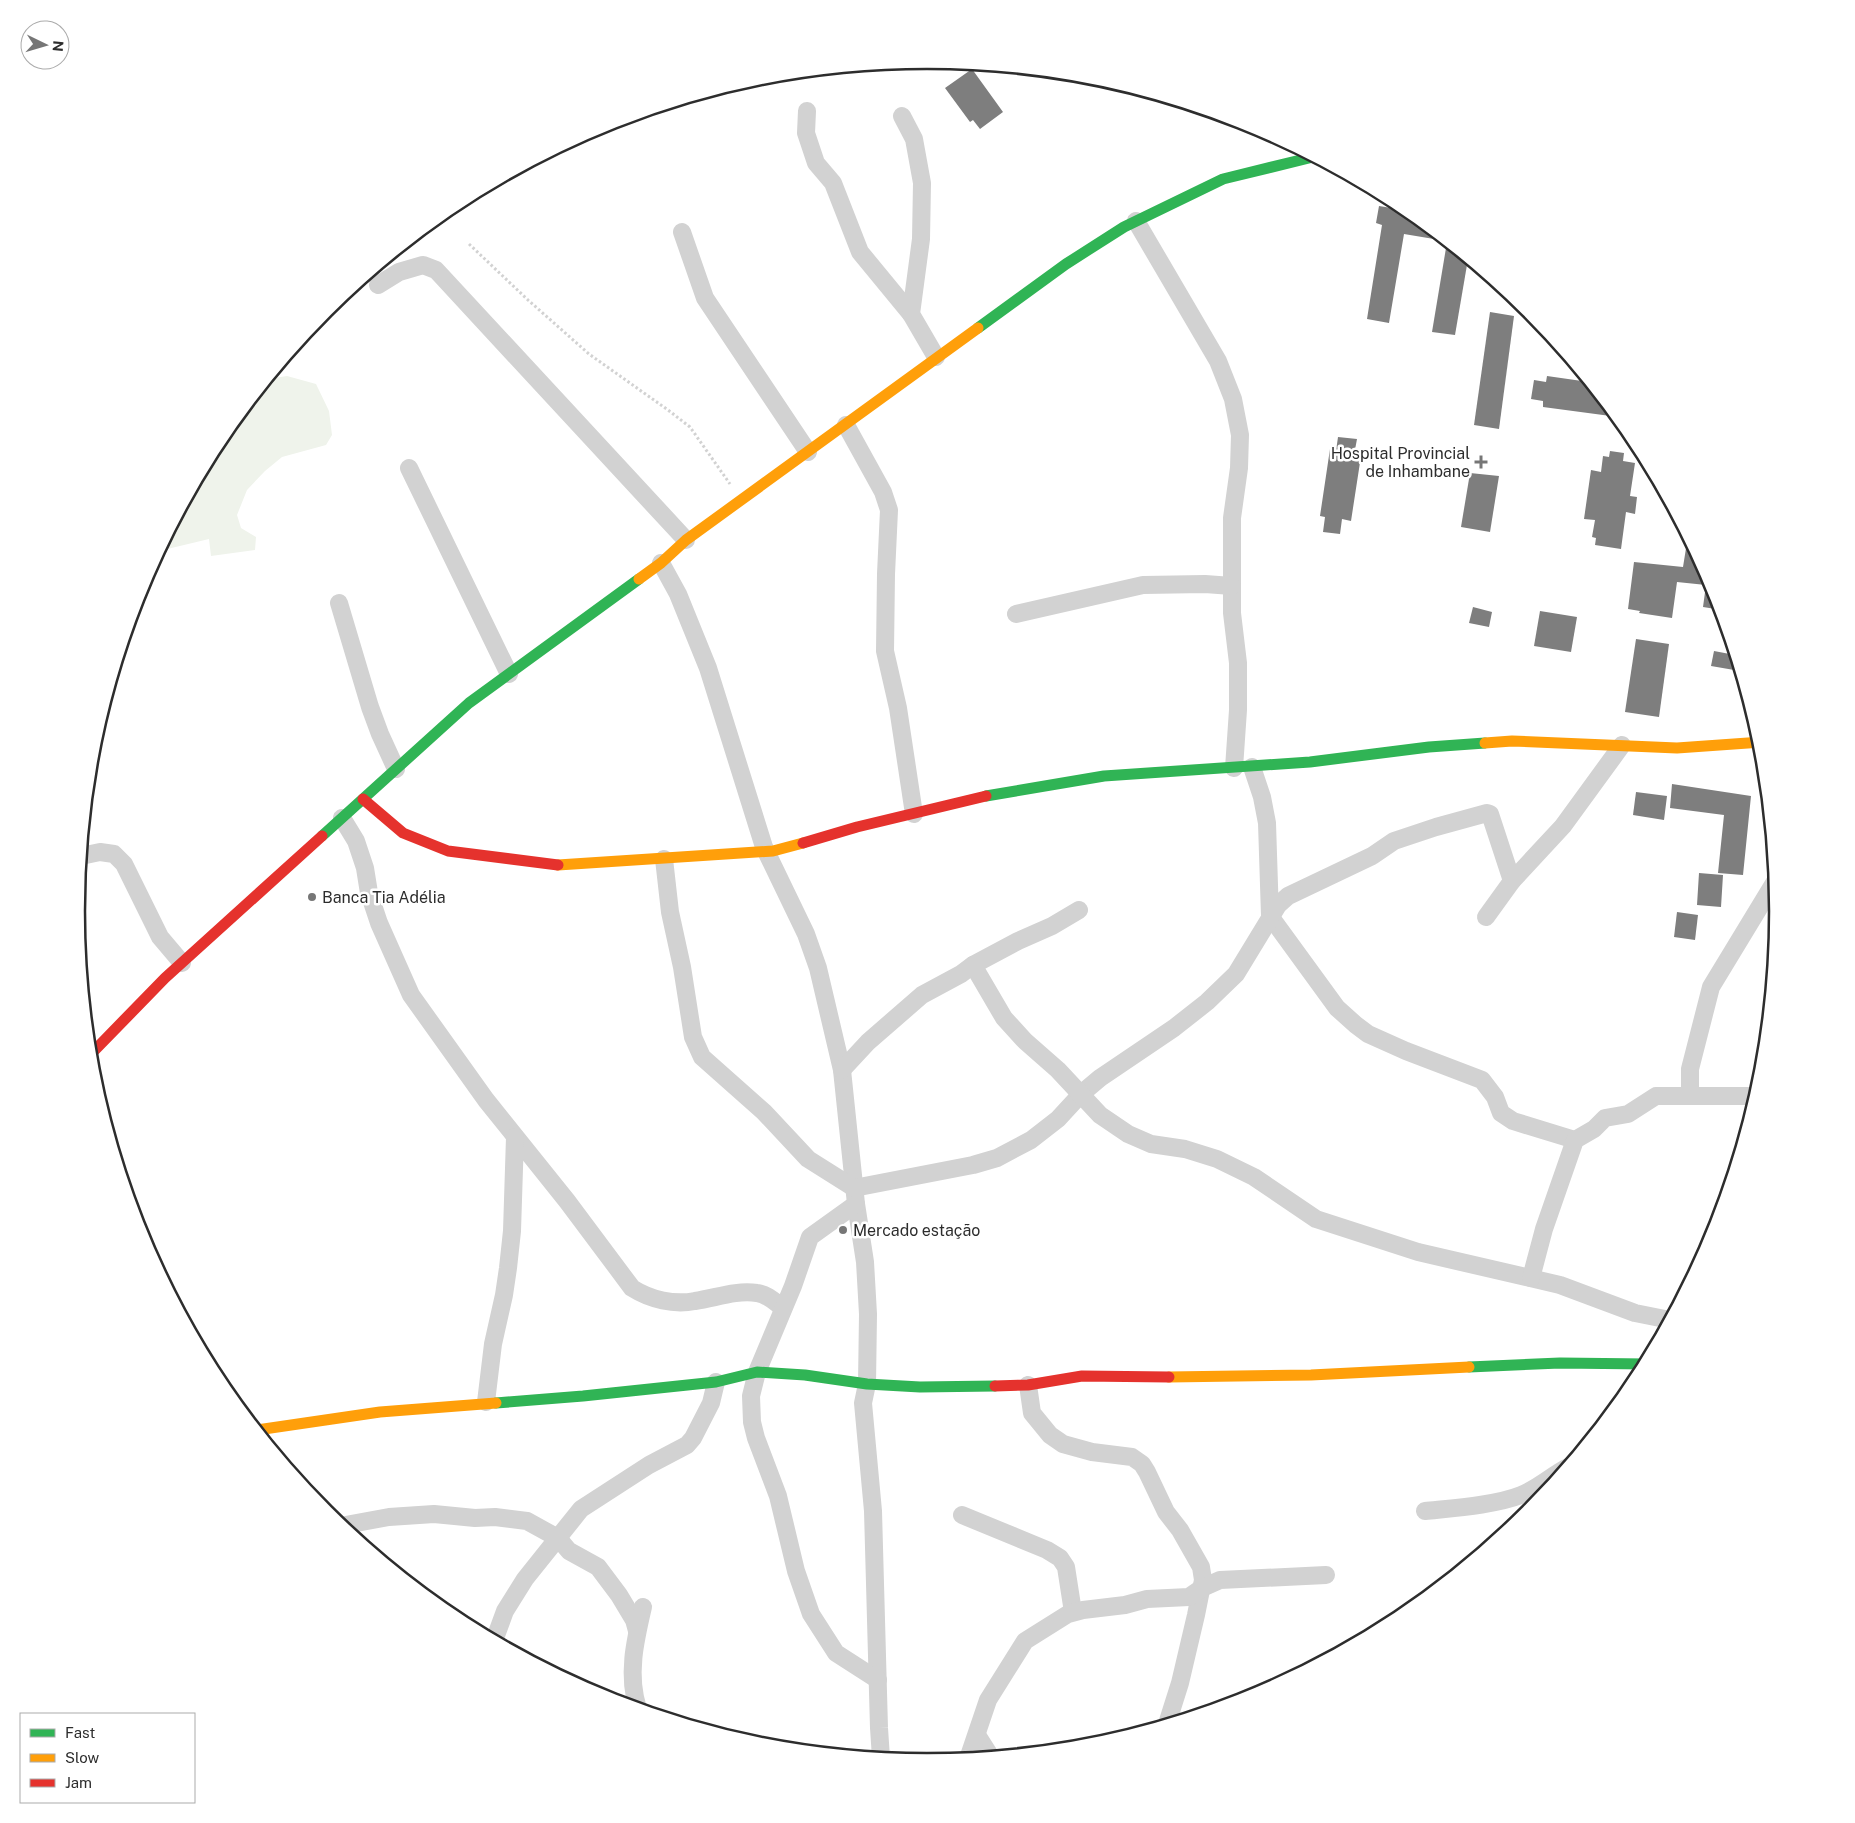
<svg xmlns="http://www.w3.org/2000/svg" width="1855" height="1823" font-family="'Public Sans',sans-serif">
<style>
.green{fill:#eff3eb}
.building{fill:#7e7e7e}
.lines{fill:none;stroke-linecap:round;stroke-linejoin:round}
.path{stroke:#d2d2d2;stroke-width:3;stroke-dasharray:2.5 2.5;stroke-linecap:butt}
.street{stroke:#d2d2d2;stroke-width:18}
.fast{stroke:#30b455;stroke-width:11}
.slow{stroke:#ff9f0a;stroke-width:11}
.jam{stroke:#e5322d;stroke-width:11}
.poi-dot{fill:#767676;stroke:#fff;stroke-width:2}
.labels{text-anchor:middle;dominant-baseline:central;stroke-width:5;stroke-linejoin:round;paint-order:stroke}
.poi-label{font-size:16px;fill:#2d2d2d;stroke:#fff;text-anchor:start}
.rim{fill:none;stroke:#2d2d2d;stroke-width:2.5}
</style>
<rect width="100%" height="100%" fill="#fff"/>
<polygon class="green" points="287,376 316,384 329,411 332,435 326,445 282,457 265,471 247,490 237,515 241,528 256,537 255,550 211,556 209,539 159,551 220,438 268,379"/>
<g class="building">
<polygon points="972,69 1003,112 980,129 973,120 970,122 945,88"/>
<polygon points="1379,206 1410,211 1446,241 1404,234 1389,323 1367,319 1382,225 1376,223"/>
<polygon points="1447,242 1468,259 1455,335 1432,332"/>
<polygon points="1490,312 1514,316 1499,429 1474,425"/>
<polygon points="1547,376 1589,382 1618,417 1543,407 1543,401 1531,399 1534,380 1546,382"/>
<polygon points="1338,437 1357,439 1354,455 1361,456 1351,521 1342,519 1340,534 1323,532 1325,517 1320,516 1330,449 1336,451"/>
<polygon points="1610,451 1624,453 1623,461 1635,463 1630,496 1637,497 1635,514 1626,512 1621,549 1595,545 1596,538 1592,537 1595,520 1584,519 1591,470 1601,472 1603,456 1609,457"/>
<polygon points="1470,473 1499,476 1490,532 1461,527"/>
<polygon points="1688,536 1714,586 1722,610 1703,607 1706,585 1677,582 1672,618 1639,613 1640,611 1628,609 1634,562 1683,567"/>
<polygon points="1473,607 1492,612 1489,627 1469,623"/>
<polygon points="1540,611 1577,617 1571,652 1534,646"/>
<polygon points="1636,639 1669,644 1659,717 1625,712"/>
<polygon points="1714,651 1735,655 1740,671 1711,666"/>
<polygon points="1672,784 1751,796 1743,875 1718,873 1724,815 1670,808"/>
<polygon points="1636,792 1667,796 1664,820 1633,815"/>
<polygon points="1699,873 1723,875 1721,907 1697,905"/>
<polygon points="1677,912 1698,915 1695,940 1674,937"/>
</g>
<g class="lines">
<polyline class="path" points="469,244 528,300 589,354 668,410 690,427 730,484"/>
<g class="street">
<polyline points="807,111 806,133 816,163 833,183 860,252 911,314"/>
<polyline points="902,116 914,139 922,183 921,239 911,314 936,357"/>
<polyline points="1136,221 1218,361 1233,399 1240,435 1239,468 1232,518 1232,613 1238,663 1238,710 1234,768"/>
<polyline points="682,232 705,298 808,452"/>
<polyline points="378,285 399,272 423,265 436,270 686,540"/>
<polyline points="846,425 883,492 889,510 886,574 885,651 898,708 914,814"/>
<polyline points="409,468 509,674"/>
<polyline points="661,563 678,594 708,668 764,847 806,934 818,968 842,1070 856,1204 865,1262 868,1314 867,1384 863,1403 873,1511 879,1728 881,1758"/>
<polyline points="339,603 370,707 380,734 396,769"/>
<polyline points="1016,614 1143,585 1205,584 1232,586"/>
<polyline points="1252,767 1262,797 1267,823 1270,916 1337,1008 1356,1025 1368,1034 1406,1051 1482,1080 1495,1097 1501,1113 1513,1121 1575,1140"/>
<path d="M 342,818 L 356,841 L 365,868 L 369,893 L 379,923 L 411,995 L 486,1100 L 567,1201 L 632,1288 C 651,1300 674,1305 695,1301 C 716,1298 735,1290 757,1293 C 767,1294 775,1302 783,1308"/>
<polyline points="81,856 100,852 114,854 124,864 160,937 182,963"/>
<polyline points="664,859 670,912 682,967 693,1037 702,1057 764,1112 808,1159 854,1188 973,1165 997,1158 1031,1140 1058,1119 1081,1094 1100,1078 1174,1028 1207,1002 1236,974 1278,905 1288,896 1372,856 1394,841 1436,827 1487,813 1490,814 1512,881 1563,826 1622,745"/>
<polyline points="1486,917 1512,881"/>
<polyline points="973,965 1004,1018 1025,1041 1058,1070 1100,1115 1128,1134 1151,1144 1185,1149 1217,1159 1254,1177 1316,1219 1418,1252 1560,1285 1635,1313 1670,1320"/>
<polyline points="842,1070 868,1042 922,995 961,974 973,965 1018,941 1052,926 1079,910"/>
<polyline points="1690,1095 1690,1069 1711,987 1776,880"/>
<polyline points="856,1204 810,1237 793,1286 757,1372 751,1396 752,1422 756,1438 778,1496 796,1571 811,1614 836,1653 878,1680"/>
<polyline points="1531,1278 1544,1229 1575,1140 1594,1129 1605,1118 1628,1114 1656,1096 1757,1096"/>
<polyline points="1028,1385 1032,1413 1050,1435 1063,1444 1092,1452 1132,1457 1142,1464 1147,1472 1166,1512 1180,1530 1201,1567 1203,1580 1196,1615 1180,1683 1167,1724"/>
<polyline points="486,1402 493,1344 504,1295 508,1268 512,1231 515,1137"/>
<path d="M 1425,1511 C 1453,1508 1496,1505 1521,1495 C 1539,1488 1552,1475 1568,1467"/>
<polyline points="962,1515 1047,1550 1060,1558 1066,1567 1073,1612"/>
<polyline points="340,1526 389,1517 434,1514 475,1518 495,1517 527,1521 558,1538 569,1551 598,1567 619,1595 634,1620 637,1631"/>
<polyline points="494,1641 505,1611 525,1579 581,1509 649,1465 687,1445 693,1438 711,1403 716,1382"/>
<path d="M 638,1709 C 627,1675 635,1641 643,1607"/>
<polyline points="977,1735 991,1757"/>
<polyline points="968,1759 988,1700 1025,1641 1068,1614 1083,1610 1125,1605 1147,1599 1189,1597 1202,1588 1220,1580 1326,1575"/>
</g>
<g class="fast">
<polyline points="978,328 1066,264 1124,227 1223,179 1313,157"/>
<polyline points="986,796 1104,776 1310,762 1429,747 1485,743"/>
<polyline points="322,836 469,703 639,579"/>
<polyline points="1469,1367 1560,1363 1647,1364"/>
<polyline points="496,1403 583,1396 716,1382 757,1372 805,1375 867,1384 920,1387 995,1386"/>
</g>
<g class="slow">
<polyline points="639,579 661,563 686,540 978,328"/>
<polyline points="1485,743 1512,741 1677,748 1762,742"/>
<polyline points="558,865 773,851 803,843"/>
<polyline points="1169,1377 1311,1375 1469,1367"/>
<polyline points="257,1430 380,1412 496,1403"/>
</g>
<g class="jam">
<polyline points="363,799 403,833 448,851 558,865"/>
<polyline points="803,843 857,827 986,796"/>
<polyline points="90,1055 165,978 322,836"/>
<polyline points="995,1386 1028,1385 1082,1376 1169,1377"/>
</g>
</g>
<g class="poi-dot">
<path d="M1478.5 454.5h5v5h5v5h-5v5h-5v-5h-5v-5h5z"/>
<circle cx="312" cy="897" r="5"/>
<circle cx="843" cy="1230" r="5"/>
</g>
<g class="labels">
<g class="poi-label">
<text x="1470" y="453" text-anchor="end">Hospital Provincial<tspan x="1470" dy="18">de Inhambane</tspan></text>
<text x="322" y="897">Banca Tia Adélia</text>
<text x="853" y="1230">Mercado estação</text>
</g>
</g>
<path d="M0 0H1855V1823H0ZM85 911a842 842 0 1 1 1684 0a842 842 0 1 1-1684 0Z" fill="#fff" fill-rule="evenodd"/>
<path class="rim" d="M85 911a842 842 0 1 1 1684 0a842 842 0 1 1-1684 0Z"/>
<rect x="20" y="1713" width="175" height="90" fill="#ffffff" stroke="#ababab"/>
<rect x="30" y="1729" width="25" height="8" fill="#30b455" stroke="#ababab"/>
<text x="65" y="1738" font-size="15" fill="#2d2d2d">Fast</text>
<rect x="30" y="1754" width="25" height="8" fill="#ff9f0a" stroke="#ababab"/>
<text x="65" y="1763" font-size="15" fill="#2d2d2d">Slow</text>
<rect x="30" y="1779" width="25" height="8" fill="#e5322d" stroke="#ababab"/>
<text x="65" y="1788" font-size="15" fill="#2d2d2d">Jam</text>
<g transform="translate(45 45) rotate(95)"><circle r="24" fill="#ffffff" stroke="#ababab"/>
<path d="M0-4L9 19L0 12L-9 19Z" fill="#767676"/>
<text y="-8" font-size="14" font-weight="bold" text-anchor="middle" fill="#2d2d2d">N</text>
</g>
</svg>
